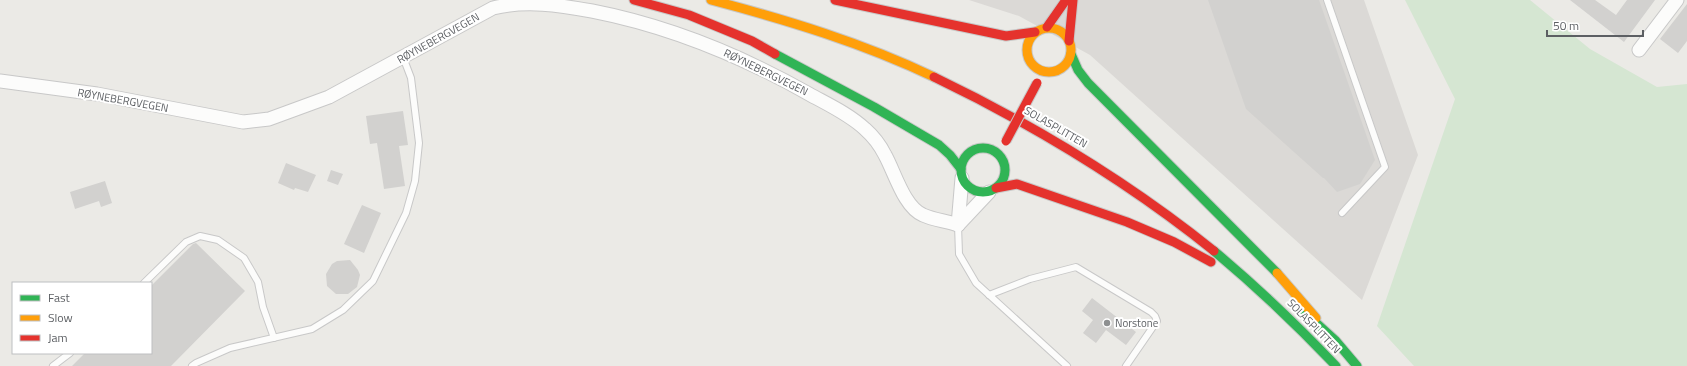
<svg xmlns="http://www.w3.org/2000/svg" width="1687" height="366" font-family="'Titillium Web',sans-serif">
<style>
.industrial{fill:#dbd9d6}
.green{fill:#d5e6d2}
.building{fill:#d2d1cf}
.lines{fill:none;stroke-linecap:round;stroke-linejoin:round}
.lane-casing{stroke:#c8c8c8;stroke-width:8}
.street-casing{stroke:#c8c8c8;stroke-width:15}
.fast-casing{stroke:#c8c8c7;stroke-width:11}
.slow-casing{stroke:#c8c8c7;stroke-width:11}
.jam-casing{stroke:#c8c8c7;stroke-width:11}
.lane{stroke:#fcfcfb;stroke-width:6}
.street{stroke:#fcfcfb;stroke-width:13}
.fast{stroke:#30b455;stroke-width:9}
.slow{stroke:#ff9f0a;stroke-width:9}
.jam{stroke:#e5322d;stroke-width:9}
.jam-bridge-casing{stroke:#c8c8c7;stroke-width:11;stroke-linecap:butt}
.jam-bridge{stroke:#e5322d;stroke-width:9}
.poi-dot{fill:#8e9091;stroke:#fff;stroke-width:1.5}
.labels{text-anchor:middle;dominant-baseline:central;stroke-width:4;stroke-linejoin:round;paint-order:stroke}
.street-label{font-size:11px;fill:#5c5f63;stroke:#fff}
.poi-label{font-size:11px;fill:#5c5f63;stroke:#fff;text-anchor:start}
</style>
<rect width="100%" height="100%" fill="#ebeae6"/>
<polygon class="industrial" points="969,0 1364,0 1418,155 1362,300 1090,55 1019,16"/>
<polygon class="green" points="1405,0 1530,0 1590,49 1657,87 1687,84 1687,366 1414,366 1377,326 1455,99"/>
<g class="building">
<polygon points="1208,0 1319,0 1375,160 1360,184 1337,192 1324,178 1323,178 1246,109"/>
<polygon points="1570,0 1595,0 1616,15 1627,0 1655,0 1624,42"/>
<polygon points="1687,4 1687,41 1678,53 1660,39"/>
<polygon points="403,111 408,145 399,146 405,186 384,189 377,143 370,144 366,116"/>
<polygon points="286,163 316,175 308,192 295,188 294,190 278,183"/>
<polygon points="331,170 343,174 338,185 327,181"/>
<polygon points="105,181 112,203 101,207 99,201 75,209 70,192"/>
<polygon points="362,205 381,213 364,253 344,244"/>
<polygon points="196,243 245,291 171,366 72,366 85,353 151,353 151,286 193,244"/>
<polygon points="350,260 358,270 360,275 357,287 348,294 336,294 327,286 326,274 332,264 337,261"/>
<polygon points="1092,298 1136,332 1126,345 1106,330 1096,343 1083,333 1093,320 1082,311"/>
</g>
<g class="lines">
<defs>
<g id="lane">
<polyline points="1327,0 1385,167 1342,213"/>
<polyline points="958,225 959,254 976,283 1067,366"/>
<polyline points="144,283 186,242 200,236 218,240 244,258 258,282 263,307 274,338"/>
<polyline points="989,295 1030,279 1076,267 1151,312 1155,316 1157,321 1126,366"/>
<polyline points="53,366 70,353"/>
<polyline points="192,366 196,363 230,348 312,329 343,310 373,281 406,213 415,181 419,143 411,78 403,57"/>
</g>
<g id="street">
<polyline points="1639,50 1677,0"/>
<path d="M 0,81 L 97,94 L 243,122 L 269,119 L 329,97 L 493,8 C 526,0 559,5 592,11 C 669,26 740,55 809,94 C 827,104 849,114 865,129 C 873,136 880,145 885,155 C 895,173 904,207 923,215 C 934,220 947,221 958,225"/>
<polyline points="958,225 962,178"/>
<polyline points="958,225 989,192"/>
</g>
<g id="fast">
<polyline points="775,54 874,107 939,145 950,155 961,169"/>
<polyline points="1071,54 1078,70 1088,83 1277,273"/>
<circle cx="983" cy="170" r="22"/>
<path d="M 1214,251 C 1257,287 1297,325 1336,366"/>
<polyline points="1302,310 1335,340 1357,366"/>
</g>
<g id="slow">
<path d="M 711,0 C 787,20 863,43 934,77"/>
<circle cx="1049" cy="50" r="22"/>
<polyline points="1277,273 1316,318"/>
</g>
<g id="jam">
<polyline points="634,0 689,15 752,41 775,54"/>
<polyline points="835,0 1006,36 1035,32"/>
<polyline points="1047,27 1066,0"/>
<polyline points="1069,41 1073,0"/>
<path d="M 934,77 C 1034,125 1128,182 1214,251"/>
<polyline points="996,188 1017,184 1127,222 1174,242 1211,262"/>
</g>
</defs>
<use href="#lane" class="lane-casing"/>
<use href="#street" class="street-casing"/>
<use href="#fast" class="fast-casing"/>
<use href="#slow" class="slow-casing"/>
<use href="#jam" class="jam-casing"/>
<use href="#lane" class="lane"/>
<use href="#street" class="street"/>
<use href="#fast" class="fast"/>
<use href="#slow" class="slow"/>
<use href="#jam" class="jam"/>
<defs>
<polyline id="jam-bridge" points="1006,141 1037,83"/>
</defs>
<use href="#jam-bridge" class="jam-bridge-casing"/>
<use href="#jam-bridge" class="jam-bridge"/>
</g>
<circle class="poi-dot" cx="1107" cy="323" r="4"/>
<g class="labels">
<g class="street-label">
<text transform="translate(438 38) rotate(-29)">RØYNEBERGVEGEN</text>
<text transform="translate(766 72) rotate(26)">RØYNEBERGVEGEN</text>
<text transform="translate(123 100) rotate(10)">RØYNEBERGVEGEN</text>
<text transform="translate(1056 127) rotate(30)">SOLASPLITTEN</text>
<text transform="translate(1314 326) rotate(46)">SOLASPLITTEN</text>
</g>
<g class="poi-label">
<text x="1115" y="323">Norstone</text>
</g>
</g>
<rect x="12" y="282" width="140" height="72" fill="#ffffff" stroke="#bebfc1"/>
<rect x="20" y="295" width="20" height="6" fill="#30b455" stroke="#bebfc1"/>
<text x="48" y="302" font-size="12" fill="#5c5f63">Fast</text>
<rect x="20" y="315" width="20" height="6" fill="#ff9f0a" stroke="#bebfc1"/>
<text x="48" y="322" font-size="12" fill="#5c5f63">Slow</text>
<rect x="20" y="335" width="20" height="6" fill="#e5322d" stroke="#bebfc1"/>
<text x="48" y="342" font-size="12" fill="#5c5f63">Jam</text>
<path d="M1547 30v6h96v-6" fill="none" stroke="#5c5f63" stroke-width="2"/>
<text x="1553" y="30" font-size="12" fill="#5c5f63" stroke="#ffffff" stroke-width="3" paint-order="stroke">50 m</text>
</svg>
